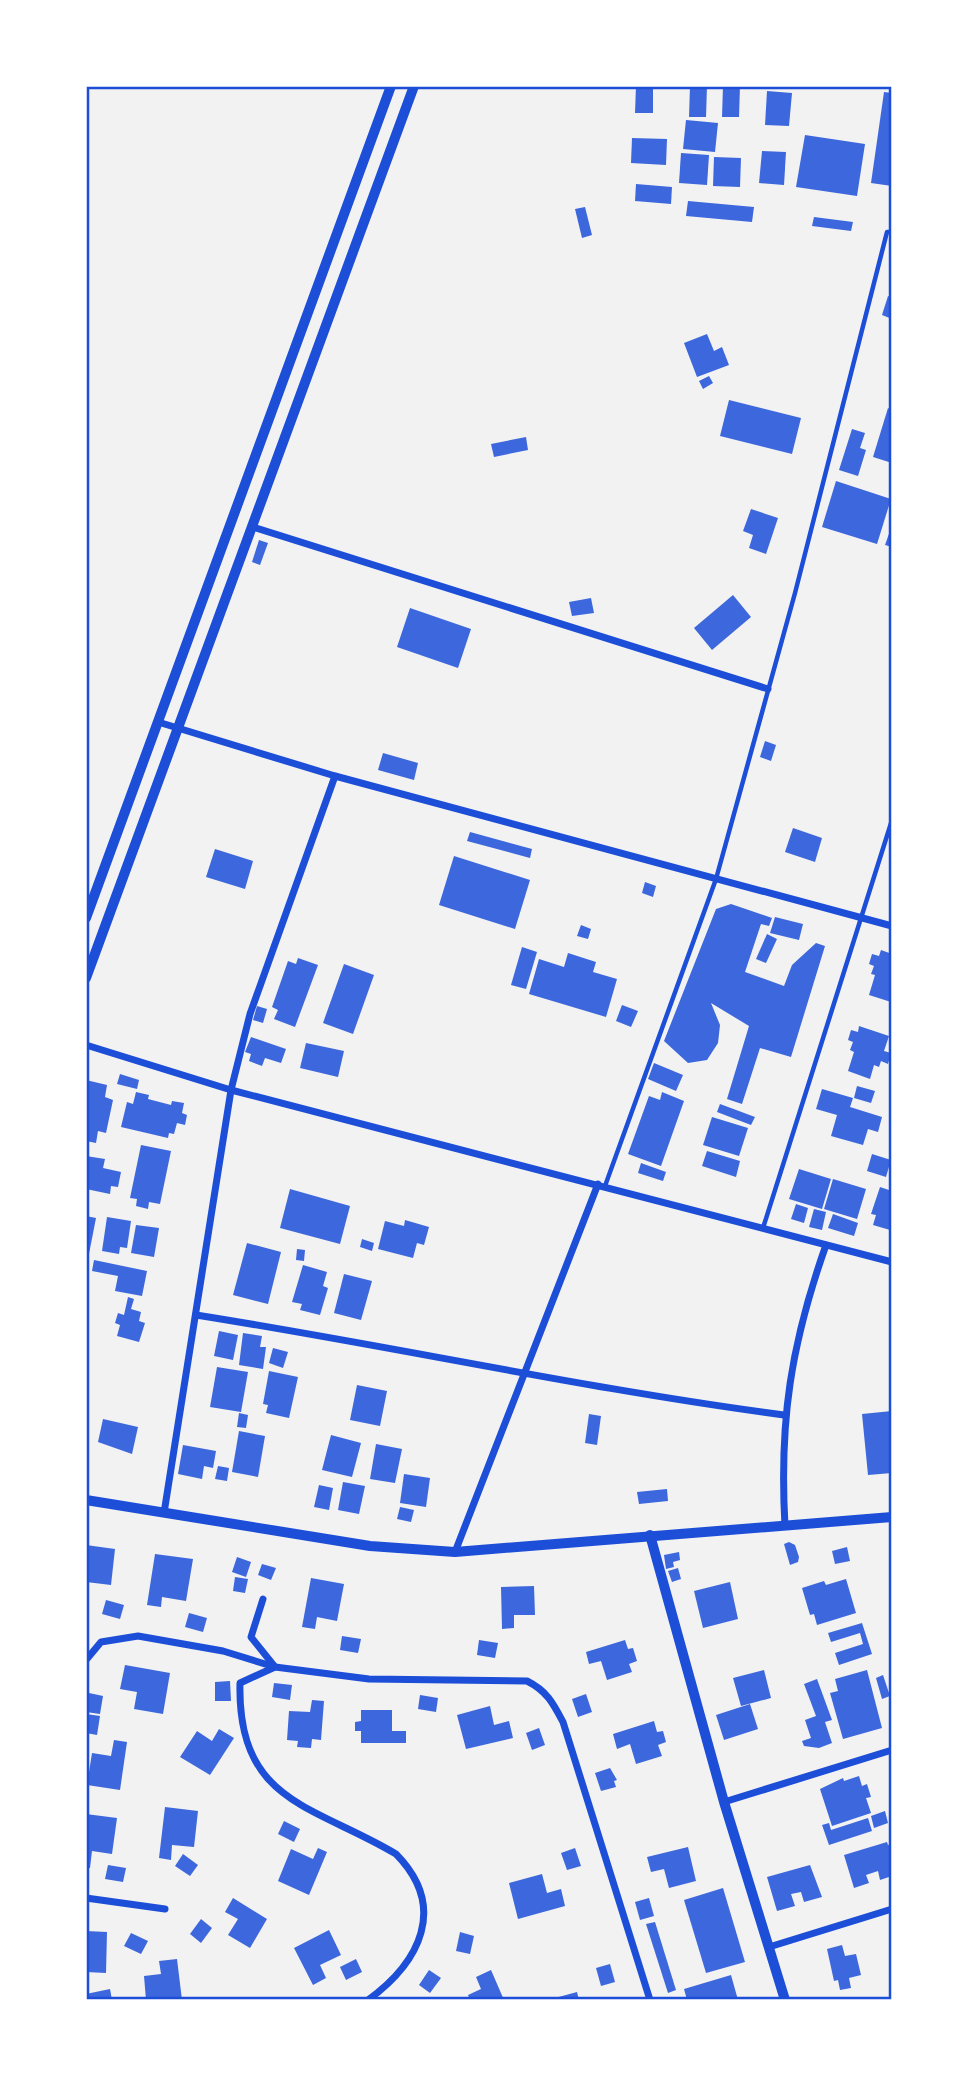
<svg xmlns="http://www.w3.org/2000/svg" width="978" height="2086" font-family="Poppins,sans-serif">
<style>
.building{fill:#3d67dc}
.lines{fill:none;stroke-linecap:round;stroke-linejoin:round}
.service{stroke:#1d4ed8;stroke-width:4.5}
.minor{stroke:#1d4ed8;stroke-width:7}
.secondary{stroke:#1d4ed8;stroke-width:10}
.neatline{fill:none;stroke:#1d4ed8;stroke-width:2.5}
</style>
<rect width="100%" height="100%" fill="#f2f2f2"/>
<g class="building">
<polygon points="636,86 653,86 653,113 635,113"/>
<polygon points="690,86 707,86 706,117 689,117"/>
<polygon points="723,86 740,86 739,117 722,117"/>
<polygon points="767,91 792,93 789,126 765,125"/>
<polygon points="884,92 892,93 892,186 871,183"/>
<polygon points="686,120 718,123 715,152 683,149"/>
<polygon points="805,135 865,144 857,196 796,187"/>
<polygon points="632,138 667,139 666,165 631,163"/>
<polygon points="762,151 786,152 784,185 759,183"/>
<polygon points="681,153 709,155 707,185 679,183"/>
<polygon points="714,157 741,158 740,187 713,186"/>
<polygon points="636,184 672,187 671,204 635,201"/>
<polygon points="688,201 754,207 752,222 686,216"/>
<polygon points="585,207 592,235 582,238 575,209"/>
<polygon points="814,217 853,222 851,231 812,226"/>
<polygon points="888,296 892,297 892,319 882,315"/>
<polygon points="707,334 714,351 722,347 729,365 697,377 684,343"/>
<polygon points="709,376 713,383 703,389 699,381"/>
<polygon points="729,400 801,418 792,454 720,436"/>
<polygon points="888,408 892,410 892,463 873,457"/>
<polygon points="852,429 865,433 860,448 866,450 858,476 839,470"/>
<polygon points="526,437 528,450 494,457 491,444"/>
<polygon points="836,481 891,499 877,544 822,527"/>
<polygon points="751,509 778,518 766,554 749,548 753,535 743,531"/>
<polygon points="892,525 892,547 885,545"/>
<polygon points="259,540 268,543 260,565 252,562"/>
<polygon points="733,595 751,617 712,650 694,628"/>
<polygon points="591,598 594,613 572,616 569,602"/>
<polygon points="410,608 471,629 458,668 397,647"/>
<polygon points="765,741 776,745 771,761 760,757"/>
<polygon points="383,753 418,763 414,780 378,770"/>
<polygon points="793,828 822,838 815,862 785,852"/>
<polygon points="470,832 532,849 530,858 467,841"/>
<polygon points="215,849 253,861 245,889 206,877"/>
<polygon points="454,856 530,880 515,929 439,905"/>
<polygon points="645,882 656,886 653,897 642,893"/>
<polygon points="731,904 772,918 769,926 761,924 745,972 784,986 792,965 816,943 825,946 791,1057 760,1048 742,1104 727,1099 749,1026 711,1003 720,1025 718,1043 707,1060 688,1063 664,1041 716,909"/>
<polygon points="775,917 803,924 799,940 770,933"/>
<polygon points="581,925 591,929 588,939 577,936"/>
<polygon points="767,934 777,939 766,963 756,959"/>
<polygon points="522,947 537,952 526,989 511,985"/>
<polygon points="881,950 892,954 891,1002 869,995 875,975 871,974 874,966 869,964 872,954 879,956"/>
<polygon points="568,953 596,962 593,972 617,979 606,1017 529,994 539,959 564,967"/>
<polygon points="298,958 318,965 295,1027 274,1019 278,1010 272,1007 288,961 296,964"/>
<polygon points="344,964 374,975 353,1034 323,1023"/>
<polygon points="622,1005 638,1011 631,1027 616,1021"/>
<polygon points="257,1006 267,1009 263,1023 253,1020"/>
<polygon points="859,1026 889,1036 884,1051 891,1053 888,1064 881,1061 879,1067 874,1065 870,1079 848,1071 854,1052 850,1050 853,1042 848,1040 851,1030 858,1032"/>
<polygon points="251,1037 286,1049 281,1063 265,1058 262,1066 249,1061 251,1054 245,1052"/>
<polygon points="306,1043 344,1051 338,1077 300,1068"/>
<polygon points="654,1063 683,1075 676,1091 648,1079"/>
<polygon points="120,1074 139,1080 137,1089 117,1084"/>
<polygon points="86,1080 107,1085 105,1097 113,1100 106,1133 98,1131 96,1143 86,1141"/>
<polygon points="857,1086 875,1091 871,1103 854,1098"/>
<polygon points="822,1089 853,1098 850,1107 882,1117 878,1132 868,1129 863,1145 831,1136 837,1115 816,1109"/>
<polygon points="136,1092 149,1095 148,1099 171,1105 172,1101 184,1103 182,1113 187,1115 185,1125 177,1123 174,1134 169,1133 168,1138 121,1127 127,1102 133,1104"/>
<polygon points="662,1092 684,1101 661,1166 628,1154 649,1096 660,1100"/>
<polygon points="720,1104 755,1117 751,1125 717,1112"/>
<polygon points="712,1117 748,1128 739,1156 703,1145"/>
<polygon points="141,1145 171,1151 160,1204 149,1202 148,1209 136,1206 137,1199 130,1198"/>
<polygon points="707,1151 740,1161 736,1177 702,1166"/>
<polygon points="872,1154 891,1160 886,1177 867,1171"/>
<polygon points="86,1156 105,1159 103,1168 121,1172 118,1187 111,1186 110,1194 86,1189"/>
<polygon points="641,1163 666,1172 663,1181 638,1173"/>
<polygon points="799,1169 831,1179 822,1209 789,1199"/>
<polygon points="833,1179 866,1189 857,1219 824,1209"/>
<polygon points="880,1187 892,1191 890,1230 873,1225 876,1215 871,1214"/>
<polygon points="290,1189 350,1206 340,1244 280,1228"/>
<polygon points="796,1204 808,1208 804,1223 791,1219"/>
<polygon points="814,1209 826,1212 822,1230 809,1227"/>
<polygon points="833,1214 858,1223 854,1236 828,1228"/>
<polygon points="86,1216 96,1218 87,1264 86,1263"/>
<polygon points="107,1217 131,1221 127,1248 120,1247 119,1254 102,1251"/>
<polygon points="405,1220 429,1227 424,1245 417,1243 413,1258 378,1249 385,1221 404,1226"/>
<polygon points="136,1225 159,1228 154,1257 131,1253"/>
<polygon points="362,1239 374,1243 372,1251 360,1247"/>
<polygon points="247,1243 281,1252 268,1304 233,1295"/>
<polygon points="297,1249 305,1250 304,1261 296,1260"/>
<polygon points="94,1260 147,1271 142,1296 115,1291 118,1276 92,1271"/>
<polygon points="303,1265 327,1272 323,1286 328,1288 320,1315 300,1310 302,1304 292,1302"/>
<polygon points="344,1274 372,1281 361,1320 334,1313"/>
<polygon points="128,1297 134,1299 131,1309 141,1312 139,1321 145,1323 139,1342 117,1336 120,1325 115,1323 118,1313 124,1315"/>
<polygon points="219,1331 238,1335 233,1360 214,1356"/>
<polygon points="243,1333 262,1336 260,1347 266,1347 263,1369 239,1365"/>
<polygon points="273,1348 288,1352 283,1368 269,1363"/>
<polygon points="217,1367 248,1372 241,1412 210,1407"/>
<polygon points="269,1371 298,1377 289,1418 266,1413 268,1405 263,1404"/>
<polygon points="357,1385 387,1391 380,1426 350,1420"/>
<polygon points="892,1411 892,1473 868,1475 862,1414"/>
<polygon points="239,1413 248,1415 246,1428 237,1427"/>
<polygon points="589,1414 601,1416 597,1445 585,1443"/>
<polygon points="103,1419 138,1427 132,1454 98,1442"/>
<polygon points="239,1431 265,1436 258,1477 232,1472"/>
<polygon points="331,1435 361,1443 352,1477 322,1470"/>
<polygon points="376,1444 402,1449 395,1483 370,1479"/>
<polygon points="183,1445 216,1451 213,1468 204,1466 202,1479 178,1474"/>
<polygon points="218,1466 229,1468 227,1481 215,1479"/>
<polygon points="404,1474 430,1478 426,1507 400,1503"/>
<polygon points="343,1482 365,1486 359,1514 338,1510"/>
<polygon points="319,1485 333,1488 329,1510 314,1507"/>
<polygon points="667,1489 668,1501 639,1504 637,1492"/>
<polygon points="400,1507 414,1510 411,1522 397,1519"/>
<polygon points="789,1542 795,1545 799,1557 798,1562 790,1565 784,1544"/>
<polygon points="86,1545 115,1549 111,1585 86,1582"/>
<polygon points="847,1547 850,1561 835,1564 832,1551"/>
<polygon points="679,1552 680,1560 673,1562 674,1567 666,1569 664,1555"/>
<polygon points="155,1554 193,1559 186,1601 162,1597 161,1607 147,1605"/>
<polygon points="237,1557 251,1562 246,1577 232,1572"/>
<polygon points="262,1564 276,1568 271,1580 258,1575"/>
<polygon points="678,1568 681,1579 672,1582 668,1571"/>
<polygon points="235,1577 248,1579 245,1593 233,1591"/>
<polygon points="311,1578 344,1584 337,1621 317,1617 315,1629 302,1627"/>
<polygon points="846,1579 856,1613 817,1625 814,1614 810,1615 802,1588 824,1581 826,1585"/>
<polygon points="730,1582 738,1619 703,1628 694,1591"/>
<polygon points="534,1586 535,1615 514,1615 514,1628 502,1629 501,1587"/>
<polygon points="106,1600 124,1605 120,1619 102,1614"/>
<polygon points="189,1613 207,1618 203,1632 185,1627"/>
<polygon points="862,1623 872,1654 839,1665 835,1653 863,1644 860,1633 831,1642 828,1633"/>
<polygon points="342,1636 361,1639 358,1653 340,1650"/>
<polygon points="479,1640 498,1643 495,1658 477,1655"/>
<polygon points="625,1640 628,1649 633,1648 637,1661 629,1664 632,1672 607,1680 601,1661 589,1664 586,1652"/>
<polygon points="125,1665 170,1673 163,1714 134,1709 137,1692 120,1689"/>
<polygon points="764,1670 771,1698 741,1706 733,1678"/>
<polygon points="867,1670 882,1728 843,1739 830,1693 838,1691 835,1679"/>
<polygon points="883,1675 890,1696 882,1699 876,1678"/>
<polygon points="817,1679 832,1720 825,1722 832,1743 819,1748 804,1746 802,1741 811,1738 805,1720 816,1716 804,1684"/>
<polygon points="230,1681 231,1701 215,1701 215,1682"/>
<polygon points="274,1683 292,1685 290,1700 272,1697"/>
<polygon points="89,1693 103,1696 100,1714 86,1712"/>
<polygon points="586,1694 592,1712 578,1717 572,1699"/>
<polygon points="420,1695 438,1698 436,1712 418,1709"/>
<polygon points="312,1700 324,1701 321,1740 312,1739 311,1748 297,1747 298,1741 287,1740 289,1711 310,1712"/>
<polygon points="750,1704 758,1729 724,1740 716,1715"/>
<polygon points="490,1706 494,1725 509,1721 513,1738 466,1749 457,1715"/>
<polygon points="361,1710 392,1710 392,1731 406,1731 406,1743 361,1743 361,1731 355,1731 355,1722 361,1721"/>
<polygon points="86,1714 100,1716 97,1735 86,1733"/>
<polygon points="654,1721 657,1732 663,1731 666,1742 658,1745 662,1756 636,1764 630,1744 617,1749 613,1734"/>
<polygon points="539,1728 545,1745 532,1750 526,1733"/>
<polygon points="219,1729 234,1738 210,1775 180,1757 197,1731 212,1741"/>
<polygon points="114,1740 127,1742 120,1790 87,1785 92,1753 111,1756"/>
<polygon points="610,1768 617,1780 614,1781 616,1787 601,1791 595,1773"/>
<polygon points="859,1776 862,1786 867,1784 871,1797 866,1798 871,1813 832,1826 820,1789 843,1778 844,1781"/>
<polygon points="165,1807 198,1811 194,1847 172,1845 171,1860 159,1858"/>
<polygon points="885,1811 888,1823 874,1828 871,1816"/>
<polygon points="86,1814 117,1818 112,1854 92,1851 90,1868 86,1868"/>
<polygon points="868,1818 872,1831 829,1845 822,1825 829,1823 831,1830"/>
<polygon points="284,1821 300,1829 294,1842 278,1834"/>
<polygon points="887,1842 888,1845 892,1844 892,1876 880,1880 878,1871 866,1875 869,1883 854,1888 844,1855"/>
<polygon points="688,1847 696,1881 669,1888 664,1869 651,1872 647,1857"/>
<polygon points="318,1848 327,1852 309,1895 278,1881 291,1849 313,1859"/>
<polygon points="575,1848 581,1866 567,1870 561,1853"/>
<polygon points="183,1854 198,1865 190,1876 175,1866"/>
<polygon points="108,1865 126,1868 123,1882 105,1879"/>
<polygon points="810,1865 822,1897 804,1902 801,1892 791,1894 795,1906 777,1911 767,1877"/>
<polygon points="542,1874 547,1893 561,1889 565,1906 518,1919 509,1883"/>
<polygon points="723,1888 745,1962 706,1973 684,1900"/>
<polygon points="233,1898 267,1919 250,1948 228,1935 238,1919 225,1912"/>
<polygon points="649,1898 654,1916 640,1920 635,1902"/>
<polygon points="201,1919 212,1928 201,1943 190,1934"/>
<polygon points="655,1922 676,1990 668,1993 646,1924"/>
<polygon points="329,1930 341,1955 320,1965 326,1978 313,1985 294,1948"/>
<polygon points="86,1931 107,1932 106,1973 86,1972"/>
<polygon points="460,1932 474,1936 470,1954 456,1951"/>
<polygon points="131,1933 148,1941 141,1954 124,1946"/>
<polygon points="842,1945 845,1956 856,1954 861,1975 849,1978 851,1988 840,1990 838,1980 834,1981 827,1949"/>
<polygon points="177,1959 182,2000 146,2000 144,1976 161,1974 159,1961"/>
<polygon points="356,1959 362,1972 346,1980 340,1967"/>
<polygon points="610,1964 615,1982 601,1986 596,1968"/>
<polygon points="429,1970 441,1978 430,1993 419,1985"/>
<polygon points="491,1970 504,2000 470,2000 468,1995 481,1989 476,1977"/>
<polygon points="731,1975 738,2000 687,2000 684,1989"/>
<polygon points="110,1989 112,2000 86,2000 86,1994"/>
<polygon points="577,1992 579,2000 551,2000 551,1999"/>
</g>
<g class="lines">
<g class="service">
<polyline points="605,1186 716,879 795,593 887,232 892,232"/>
<polyline points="763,1228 892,820"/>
</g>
<g class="minor">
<polyline points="253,527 768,689"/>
<polyline points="158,722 335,776 892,926"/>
<polyline points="86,1045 231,1090 892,1262"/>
<path d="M 196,1315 C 392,1346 587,1389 784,1415"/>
<polyline points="164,1513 231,1090 250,1014 335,776"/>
<path d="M 785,1526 C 779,1421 791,1344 826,1245"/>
<polyline points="455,1552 598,1184"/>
<path d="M 263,1599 L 251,1637 L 275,1667 L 240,1683 C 237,1803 314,1805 396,1854 C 448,1907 420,1962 368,2000"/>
<path d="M 86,1660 L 101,1642 L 138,1636 L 223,1651 L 275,1667 L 369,1679 L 527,1681 C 547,1691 553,1703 563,1722 L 650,2000"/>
<polyline points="724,1802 892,1750"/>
<polyline points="86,1898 165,1909"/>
<polyline points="769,1947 892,1909"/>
</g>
<g class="secondary">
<polyline points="86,918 391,86"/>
<polyline points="86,978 414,86"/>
<polyline points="86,1500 370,1546 455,1552 892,1517"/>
<polyline points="650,1535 724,1802 785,2000"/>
</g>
</g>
<rect width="978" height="2086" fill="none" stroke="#ffffff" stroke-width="175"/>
<rect x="88" y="88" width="802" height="1910" class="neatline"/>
</svg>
